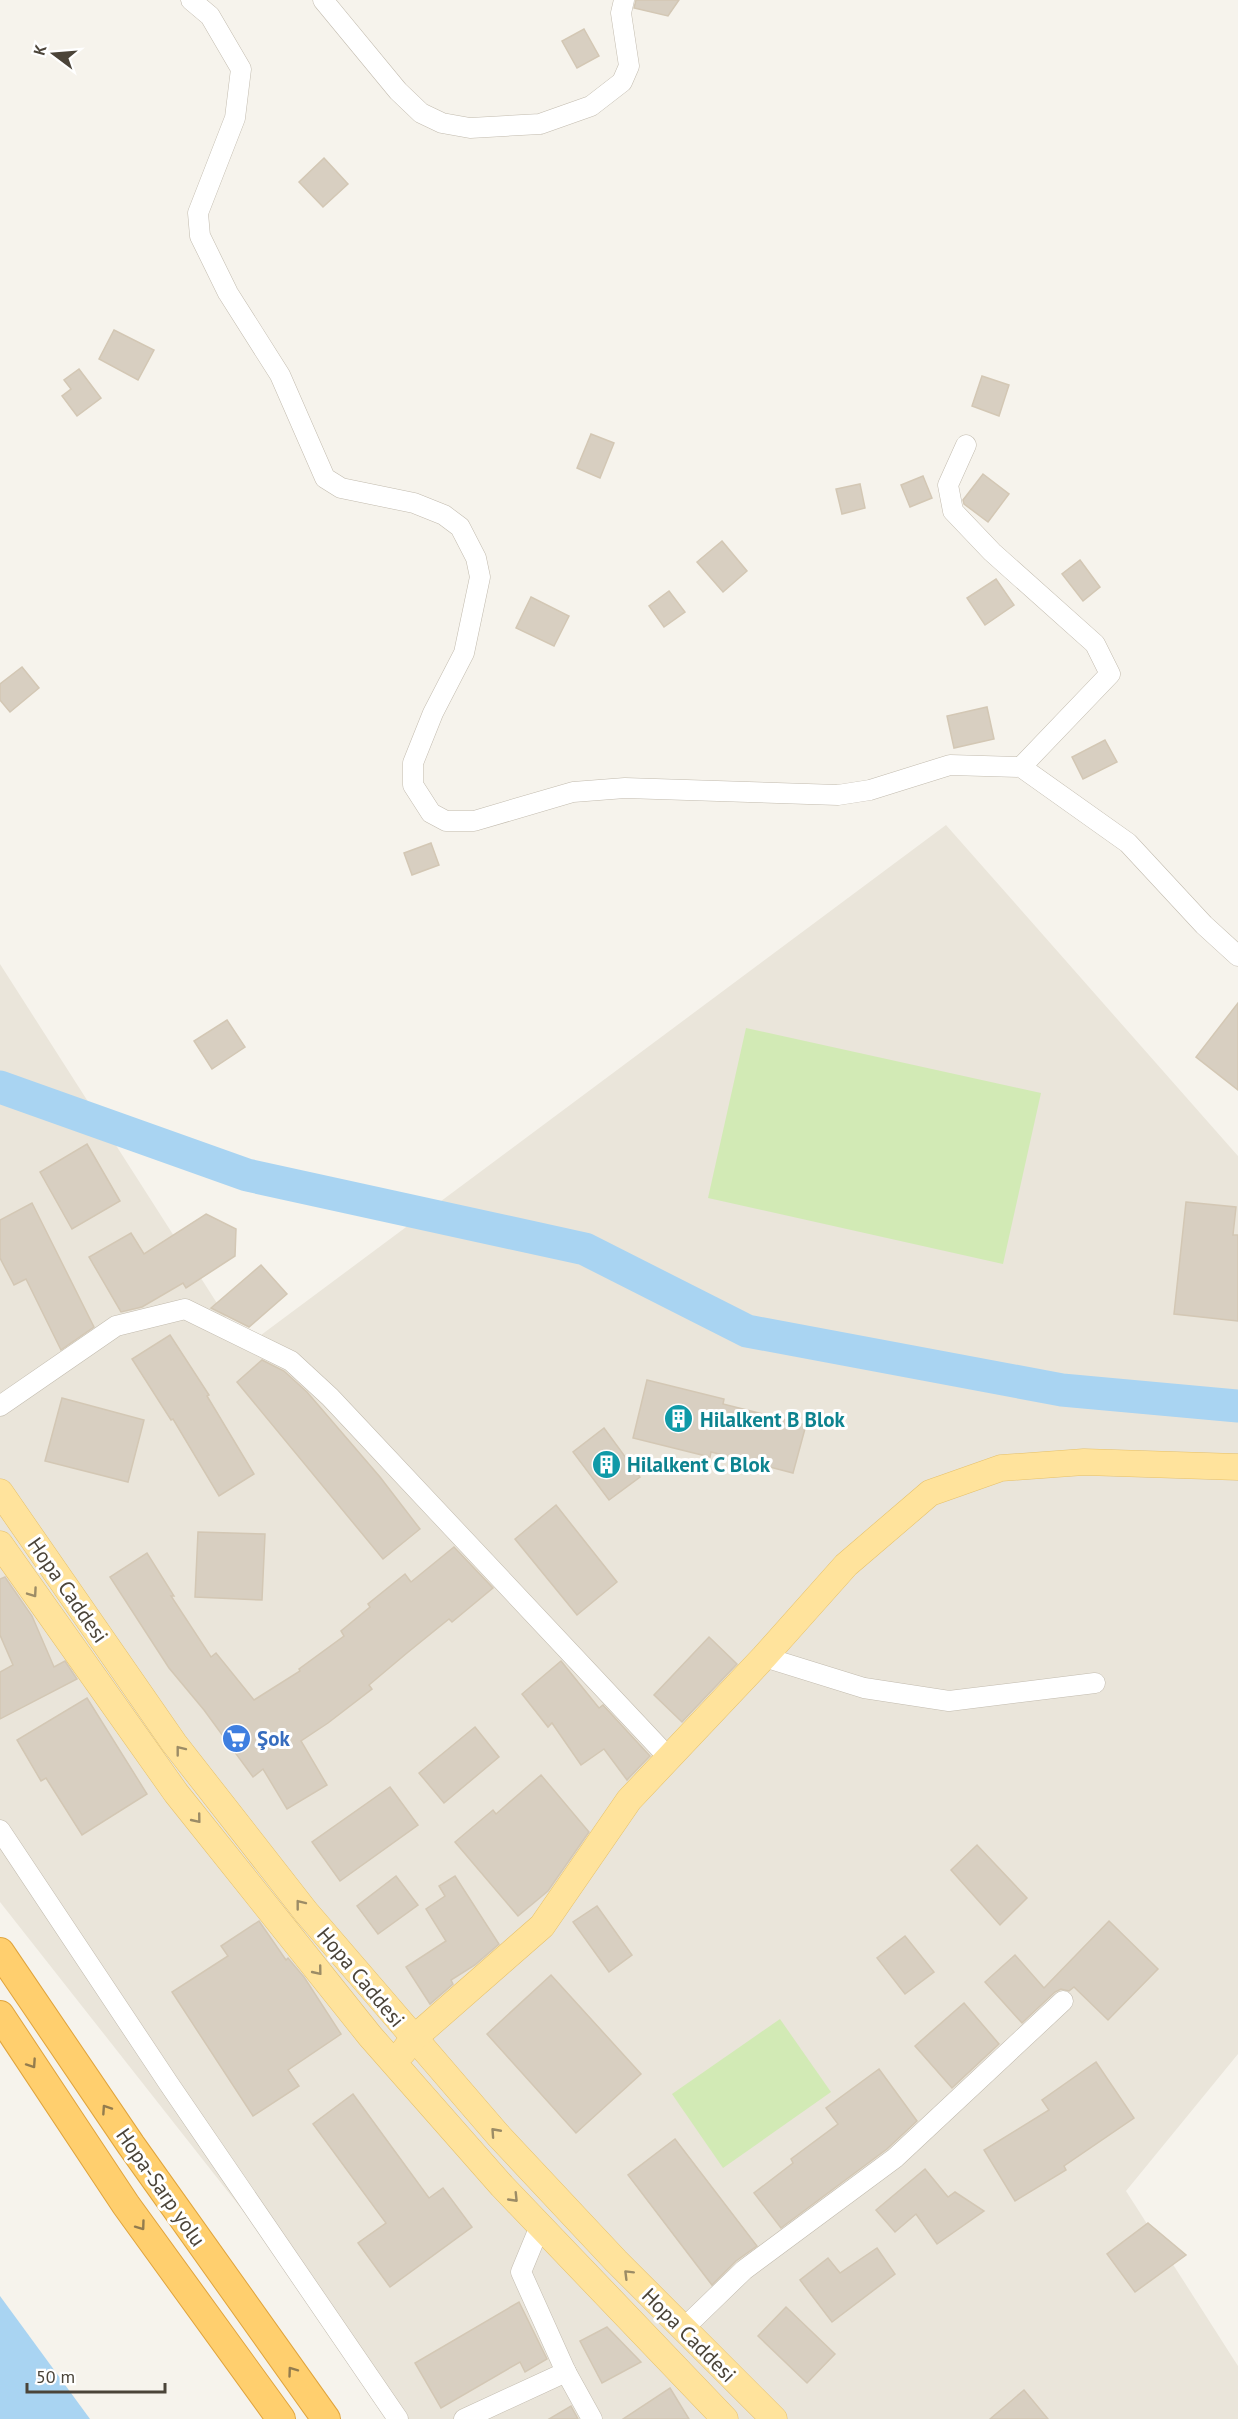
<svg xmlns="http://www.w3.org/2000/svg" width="1238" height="2419" font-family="'PT Sans',sans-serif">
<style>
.residential{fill:#eae5da}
.green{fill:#d2eab5}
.water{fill:#a9d4f2}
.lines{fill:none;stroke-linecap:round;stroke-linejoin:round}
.river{stroke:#a9d4f2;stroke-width:33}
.building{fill:#d8cfc1;stroke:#d3c7b4;stroke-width:1.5}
.minor-casing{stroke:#c2bbae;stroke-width:21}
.major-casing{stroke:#e6c16a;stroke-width:27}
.highway-casing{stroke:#e0a43c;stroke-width:30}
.minor{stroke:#fff;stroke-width:20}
.major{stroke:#ffe39c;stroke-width:26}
.highway{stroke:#ffcf6e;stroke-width:28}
.oneway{stroke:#9c8c66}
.oneway2{stroke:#937c4e}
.labels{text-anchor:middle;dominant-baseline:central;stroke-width:6;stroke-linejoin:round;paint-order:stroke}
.culture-label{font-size:21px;font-weight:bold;fill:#0d838f;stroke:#fff;text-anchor:start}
.street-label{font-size:21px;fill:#4b4439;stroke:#fff}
.shop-label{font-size:21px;font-weight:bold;fill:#366cbe;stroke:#fff;text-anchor:start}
</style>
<rect width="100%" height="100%" fill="#f6f3ec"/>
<polygon class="residential" points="946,825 1238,1156 1238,2054 1126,2191 1238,2366 1238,2419 407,2419 0,1902 0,964 245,1347"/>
<g class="green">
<polygon points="746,1028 1041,1093 1003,1264 708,1198"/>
<polygon points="780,2019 831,2092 723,2168 672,2094"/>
</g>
<polygon class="water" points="0,2296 90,2419 0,2419"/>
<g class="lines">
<polyline class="river" points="0,1087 247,1175 585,1249 747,1331 1062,1390 1238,1406"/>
</g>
<g class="building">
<polygon points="636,0 679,0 668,16 634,8"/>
<polygon points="584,29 599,56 577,68 562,41"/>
<polygon points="324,158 348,184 323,207 299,182"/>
<polygon points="114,330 154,350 138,380 99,359"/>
<polygon points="79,369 101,398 77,416 62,396 71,389 64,380"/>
<polygon points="982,376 1009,385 999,416 972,406"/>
<polygon points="591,434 614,443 600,478 577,468"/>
<polygon points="983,474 1009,494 988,522 964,504 963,500"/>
<polygon points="923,476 932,498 910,507 901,485"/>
<polygon points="860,484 865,508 842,514 836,489"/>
<polygon points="722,541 747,571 723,592 697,562"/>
<polygon points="1080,560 1100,587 1083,601 1062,574"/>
<polygon points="996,579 1014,605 985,625 967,598"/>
<polygon points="669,591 685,612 664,627 649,606"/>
<polygon points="531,597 569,616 554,646 516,628"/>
<polygon points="22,667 39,688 10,712 0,700 0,684"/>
<polygon points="987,707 994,739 954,748 947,716"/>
<polygon points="1105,740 1117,762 1083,779 1072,757"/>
<polygon points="431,843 439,865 412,875 404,853"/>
<polygon points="1238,1003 1238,1090 1196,1057"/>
<polygon points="227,1020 245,1047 212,1069 194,1041"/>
<polygon points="87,1144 120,1201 72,1229 40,1172"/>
<polygon points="1186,1202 1236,1207 1233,1235 1238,1235 1238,1321 1174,1314"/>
<polygon points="32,1203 94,1327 61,1350 26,1279 14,1285 0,1258 0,1220"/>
<polygon points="206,1214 236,1229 235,1256 186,1288 183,1283 142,1307 121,1312 89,1257 131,1233 144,1254"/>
<polygon points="261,1265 287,1294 249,1327 211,1308"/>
<polygon points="170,1335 209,1395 207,1396 254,1474 219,1496 173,1419 171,1420 132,1359"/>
<polygon points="262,1360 284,1371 307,1392 380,1477 420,1529 383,1559 237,1382"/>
<polygon points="647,1380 724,1399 723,1404 806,1425 793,1473 711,1452 710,1457 633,1438"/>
<polygon points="62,1398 144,1420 128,1482 45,1461"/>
<polygon points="604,1428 640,1477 609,1500 573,1452"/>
<polygon points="556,1505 617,1582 577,1615 515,1539"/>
<polygon points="198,1532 265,1534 262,1600 195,1597"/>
<polygon points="454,1547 493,1588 452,1622 449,1619 407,1653 369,1685 372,1689 328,1723 301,1741 327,1785 287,1809 263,1769 253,1777 204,1710 169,1668 110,1577 147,1553 174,1596 171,1596 211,1657 216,1653 254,1700 300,1671 299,1669 344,1636 341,1631 370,1607 368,1604 405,1574 411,1582"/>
<polygon points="5,1577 32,1616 54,1667 65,1661 77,1679 0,1719 0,1672 13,1665 0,1635 0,1579"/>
<polygon points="709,1637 737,1664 682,1722 654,1695"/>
<polygon points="561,1661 599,1708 603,1705 650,1756 627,1780 604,1749 581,1765 552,1723 548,1727 522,1694"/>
<polygon points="87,1698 147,1794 82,1835 46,1778 41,1781 17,1740"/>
<polygon points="475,1727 499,1757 444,1803 419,1773"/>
<polygon points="541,1775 589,1832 548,1891 518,1916 455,1842 493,1810 496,1814"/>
<polygon points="390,1787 418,1825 340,1881 312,1842"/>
<polygon points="977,1845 1027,1898 1000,1925 951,1870"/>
<polygon points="396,1876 418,1905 378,1934 357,1906"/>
<polygon points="455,1876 499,1944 475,1965 451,1980 453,1984 430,2004 406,1967 446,1941 426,1909 445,1896 439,1886"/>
<polygon points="597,1906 632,1955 609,1972 573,1922"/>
<polygon points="259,1921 286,1960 288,1958 304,1977 341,2034 288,2070 299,2086 253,2116 172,1992 228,1956 221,1946"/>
<polygon points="1109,1921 1158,1969 1108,2020 1074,1987 1069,1991 1061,1989 1055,1992 1022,2023 985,1982 1015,1955 1044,1988"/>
<polygon points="905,1936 934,1972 905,1994 877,1958"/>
<polygon points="551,1975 641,2074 576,2133 487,2034"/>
<polygon points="964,2003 999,2044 952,2088 915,2046"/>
<polygon points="1096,2062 1134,2118 1064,2166 1066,2170 1015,2201 984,2150 1049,2110 1042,2100"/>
<polygon points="879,2069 917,2121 887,2149 781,2228 754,2193 793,2163 791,2159 838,2124 826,2108"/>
<polygon points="353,2094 429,2198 443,2188 472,2227 390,2287 358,2243 386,2223 313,2124"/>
<polygon points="675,2139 757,2246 736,2261 712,2285 628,2175"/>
<polygon points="925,2169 948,2197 955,2192 984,2211 937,2244 916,2214 895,2232 876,2210"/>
<polygon points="1148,2223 1186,2255 1135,2292 1107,2254"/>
<polygon points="877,2248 895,2274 832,2322 800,2280 828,2258 840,2273"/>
<polygon points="519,2302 547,2359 525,2372 520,2362 441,2408 415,2363"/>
<polygon points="786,2307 835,2354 807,2383 758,2336"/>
<polygon points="607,2327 641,2362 602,2383 580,2341"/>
<polygon points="670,2388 689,2419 623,2419"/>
<polygon points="1024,2390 1048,2419 990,2419"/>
<polygon points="571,2406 578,2419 549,2419"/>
</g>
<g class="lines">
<defs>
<g id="minor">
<polyline points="191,0 210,16 241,69 235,118 198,213 200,236 228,293 280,375 325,478 341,488 414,503 444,515 460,527 476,558 480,577 464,653 433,713 413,763 413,785 431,813 446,821 474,821 573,792 625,788 838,795 870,790 950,765 1021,767 1128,843 1204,925 1238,956"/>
<polyline points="323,0 398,91 421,113 442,123 470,128 540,124 591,106 622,82 629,66 621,13 624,0"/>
<polyline points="966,445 948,485 953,511 992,552 1095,644 1110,674 1021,767"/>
<polyline points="0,1406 116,1326 185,1309 291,1361 330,1397 669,1758"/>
<polyline points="764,1657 864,1688 949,1701 1095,1683"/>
<polyline points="0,1830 169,2084 398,2419"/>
<polyline points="540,2226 521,2272 566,2372 592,2419"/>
<polyline points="683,2329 744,2270 895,2158 1063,2001"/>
<polyline points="464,2419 566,2372"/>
</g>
<g id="major">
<polyline points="0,1492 174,1743 306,1912 498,2135 616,2261 774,2419"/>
<polyline points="0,1544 176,1793 370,2036 502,2186 725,2419"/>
<polyline points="403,2052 413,2039 542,1926 629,1800 764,1657 846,1565 930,1493 1001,1468 1084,1462 1238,1467"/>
</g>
<g id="highway">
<polyline points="0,1952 131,2145 326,2419"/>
<polyline points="0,2015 126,2205 281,2419"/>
</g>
</defs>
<use href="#minor" class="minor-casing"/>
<use href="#major" class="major-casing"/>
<use href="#highway" class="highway-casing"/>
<use href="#minor" class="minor"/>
<use href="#major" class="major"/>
<use href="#highway" class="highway"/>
</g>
<defs><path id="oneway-chevron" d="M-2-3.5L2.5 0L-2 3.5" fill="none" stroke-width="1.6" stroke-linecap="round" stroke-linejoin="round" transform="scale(1.5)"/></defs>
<g class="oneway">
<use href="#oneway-chevron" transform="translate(33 1593) rotate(55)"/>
<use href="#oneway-chevron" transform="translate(180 1750) rotate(-128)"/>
<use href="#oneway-chevron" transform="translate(197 1819) rotate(51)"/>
<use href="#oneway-chevron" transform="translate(300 1904) rotate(-128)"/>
<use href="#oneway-chevron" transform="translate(318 1971) rotate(51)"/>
<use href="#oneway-chevron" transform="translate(495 2132) rotate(-132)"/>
<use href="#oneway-chevron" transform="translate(514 2198) rotate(46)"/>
<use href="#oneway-chevron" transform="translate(628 2274) rotate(-135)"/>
</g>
<g class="oneway2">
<use href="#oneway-chevron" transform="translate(32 2064) rotate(56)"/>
<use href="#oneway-chevron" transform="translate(106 2109) rotate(-124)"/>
<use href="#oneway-chevron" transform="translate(141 2226) rotate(54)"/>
<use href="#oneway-chevron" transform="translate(292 2371) rotate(-126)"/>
</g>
<defs>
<symbol id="building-disc" viewBox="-11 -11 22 22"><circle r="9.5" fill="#0f9aa8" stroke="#fff"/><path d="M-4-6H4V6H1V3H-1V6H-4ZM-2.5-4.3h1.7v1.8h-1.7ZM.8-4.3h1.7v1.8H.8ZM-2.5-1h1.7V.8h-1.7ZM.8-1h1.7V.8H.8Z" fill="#fff"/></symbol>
<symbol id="supermarket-disc" viewBox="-11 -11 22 22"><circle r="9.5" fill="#3f7fe0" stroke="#fff"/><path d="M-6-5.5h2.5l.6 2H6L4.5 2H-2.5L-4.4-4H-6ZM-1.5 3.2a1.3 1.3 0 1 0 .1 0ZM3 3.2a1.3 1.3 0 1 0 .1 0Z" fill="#fff"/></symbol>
</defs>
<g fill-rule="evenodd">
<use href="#building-disc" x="662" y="1402" width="33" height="33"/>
<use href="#building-disc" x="590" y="1448" width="33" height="33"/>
<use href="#supermarket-disc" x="220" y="1722" width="33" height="33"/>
</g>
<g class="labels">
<g class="culture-label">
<text x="700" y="1419">Hilalkent B Blok</text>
<text x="627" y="1464">Hilalkent C Blok</text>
</g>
<g class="street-label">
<text transform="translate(68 1590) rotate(55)">Hopa Caddesi</text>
<text transform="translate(361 1977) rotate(50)">Hopa Caddesi</text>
<text transform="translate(161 2187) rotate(55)">Hopa-Sarp yolu</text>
<text transform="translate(689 2335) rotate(45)">Hopa Caddesi</text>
</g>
<g class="shop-label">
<text x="257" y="1738">Şok</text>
</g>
</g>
<g transform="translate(54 54) rotate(286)" stroke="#ffffff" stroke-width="4.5" paint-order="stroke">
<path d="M0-4.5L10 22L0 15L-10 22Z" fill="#4b4439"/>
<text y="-9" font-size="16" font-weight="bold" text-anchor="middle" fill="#4b4439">K</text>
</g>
<path d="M27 2383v9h138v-9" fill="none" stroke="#4b4439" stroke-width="3"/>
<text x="36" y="2383" font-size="18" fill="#4b4439" stroke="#ffffff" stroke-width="4.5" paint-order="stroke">50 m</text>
</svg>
